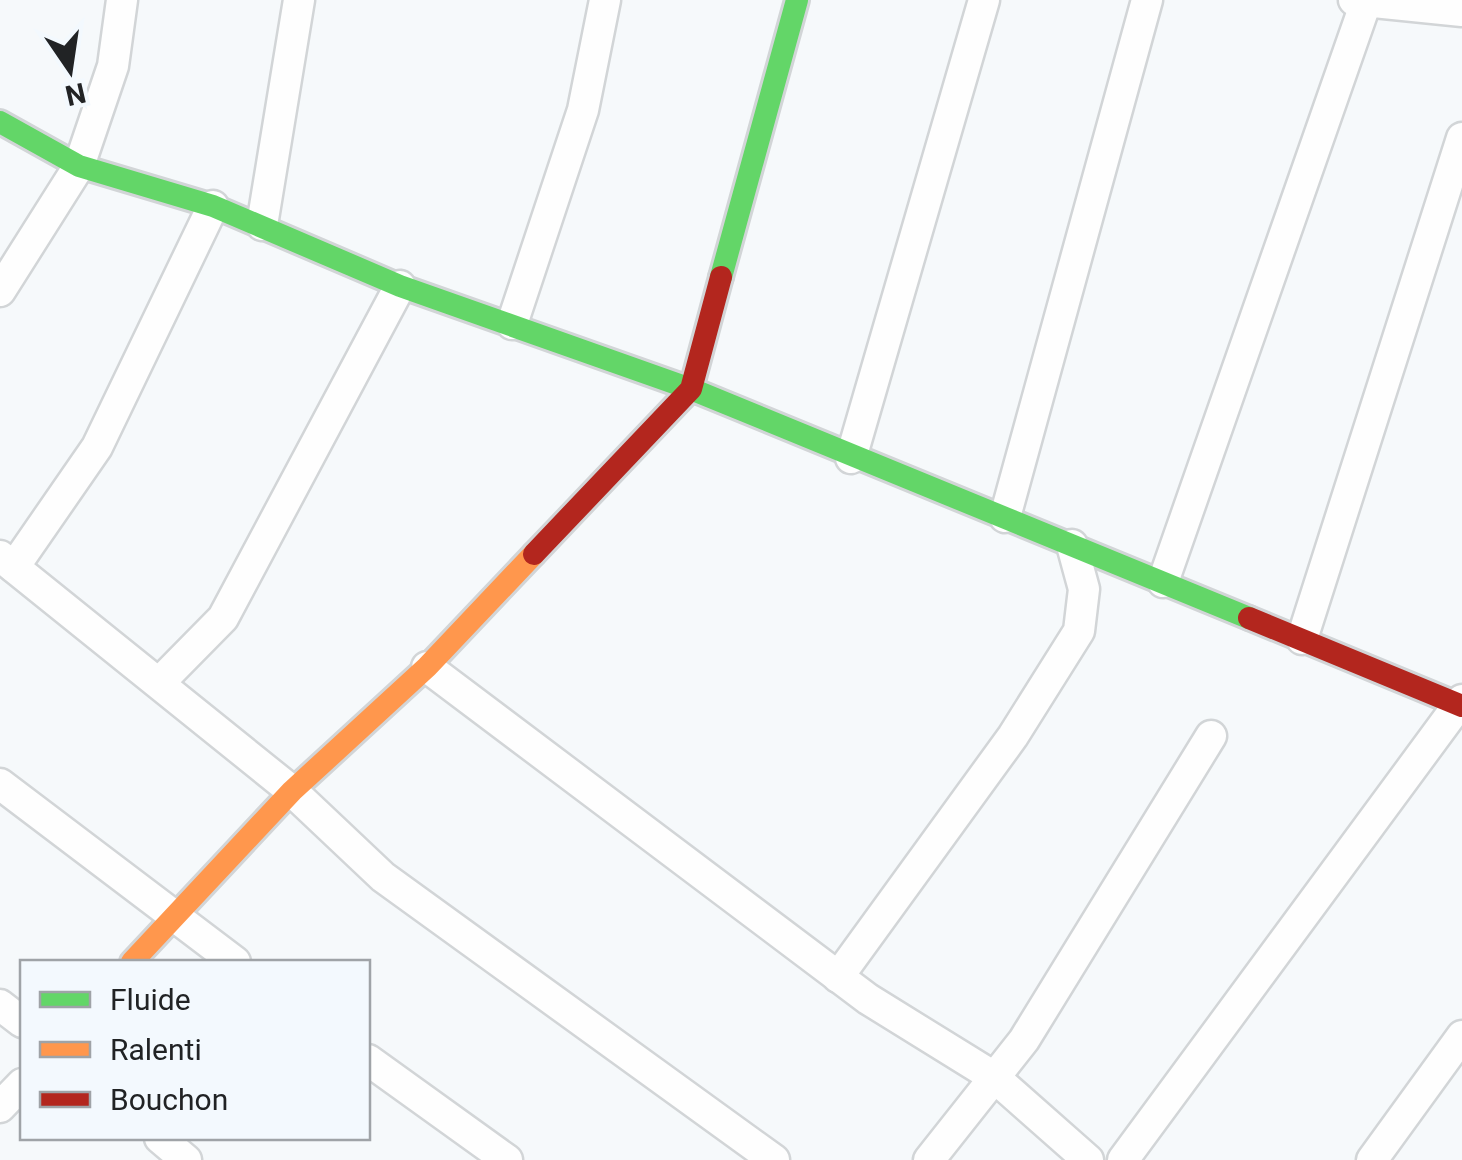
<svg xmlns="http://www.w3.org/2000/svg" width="1462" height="1160" font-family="Roboto,sans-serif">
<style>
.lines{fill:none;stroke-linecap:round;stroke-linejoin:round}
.street-casing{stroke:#d2d5d7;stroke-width:35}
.fast-casing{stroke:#d2d5d7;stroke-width:28}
.slow-casing{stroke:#d2d5d7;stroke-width:28}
.jam-casing{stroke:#d2d5d7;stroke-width:28}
.street{stroke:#fefefe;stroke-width:30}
.fast{stroke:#63d668;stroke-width:22}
.slow{stroke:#ff974d;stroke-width:22}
.jam{stroke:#b3261e;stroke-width:22}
</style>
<rect width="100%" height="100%" fill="#f6f9fb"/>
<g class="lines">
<defs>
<g id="street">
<polyline points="1354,0 1462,11"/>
<polyline points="262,225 299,0"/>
<polyline points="0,291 79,166 113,66 122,0"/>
<polyline points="512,324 583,110 605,0"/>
<polyline points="851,458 984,0"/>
<polyline points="1005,517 1147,0"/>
<polyline points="0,556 292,791 383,877 774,1160"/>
<polyline points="14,567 97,447 213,206"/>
<polyline points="1163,582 1366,2"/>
<polyline points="1302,639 1462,138"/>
<polyline points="427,667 868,999 994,1077 1088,1160"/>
<polyline points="159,683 223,618 400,286"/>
<polyline points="0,784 235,962"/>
<polyline points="838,977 1013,736 1079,631 1084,589 1072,545"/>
<polyline points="0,1005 22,1022"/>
<polyline points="368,1060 507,1160"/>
<polyline points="0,1107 22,1084"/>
<polyline points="160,1138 186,1160"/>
<polyline points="929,1160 1024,1040 1211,736"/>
<polyline points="1123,1160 1462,700"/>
<polyline points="1372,1160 1462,1036"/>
</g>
<g id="fast">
<polyline points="0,122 79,166 213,206 400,286 691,389 1249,618"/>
<polyline points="721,277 797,0"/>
</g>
<polyline id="slow" points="132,962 292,791 427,667 534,554"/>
<g id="jam">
<polyline points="534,554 691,389 721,277"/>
<polyline points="1249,618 1462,706"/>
</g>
</defs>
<use href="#street" class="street-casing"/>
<use href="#fast" class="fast-casing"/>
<use href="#slow" class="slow-casing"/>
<use href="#jam" class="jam-casing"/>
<use href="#street" class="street"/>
<use href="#fast" class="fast"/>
<use href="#slow" class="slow"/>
<use href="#jam" class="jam"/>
</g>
<rect x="20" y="960" width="350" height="180" fill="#f3f9fe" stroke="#9fa3a7" stroke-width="2.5"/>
<rect x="40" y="992" width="50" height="15" fill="#63d668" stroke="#9fa3a7" stroke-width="2.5"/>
<text x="110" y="1010" font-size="30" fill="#212325">Fluide</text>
<rect x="40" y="1042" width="50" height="15" fill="#ff974d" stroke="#9fa3a7" stroke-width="2.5"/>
<text x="110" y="1060" font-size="30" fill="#212325">Ralenti</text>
<rect x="40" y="1092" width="50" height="15" fill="#b3261e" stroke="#9fa3a7" stroke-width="2.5"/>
<text x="110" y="1110" font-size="30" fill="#212325">Bouchon</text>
<g transform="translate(70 70) rotate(167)" stroke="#f3f9fe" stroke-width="8" paint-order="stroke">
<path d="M0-8L18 38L0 25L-18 38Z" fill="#212325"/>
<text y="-15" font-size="28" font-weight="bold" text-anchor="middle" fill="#212325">N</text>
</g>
</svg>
